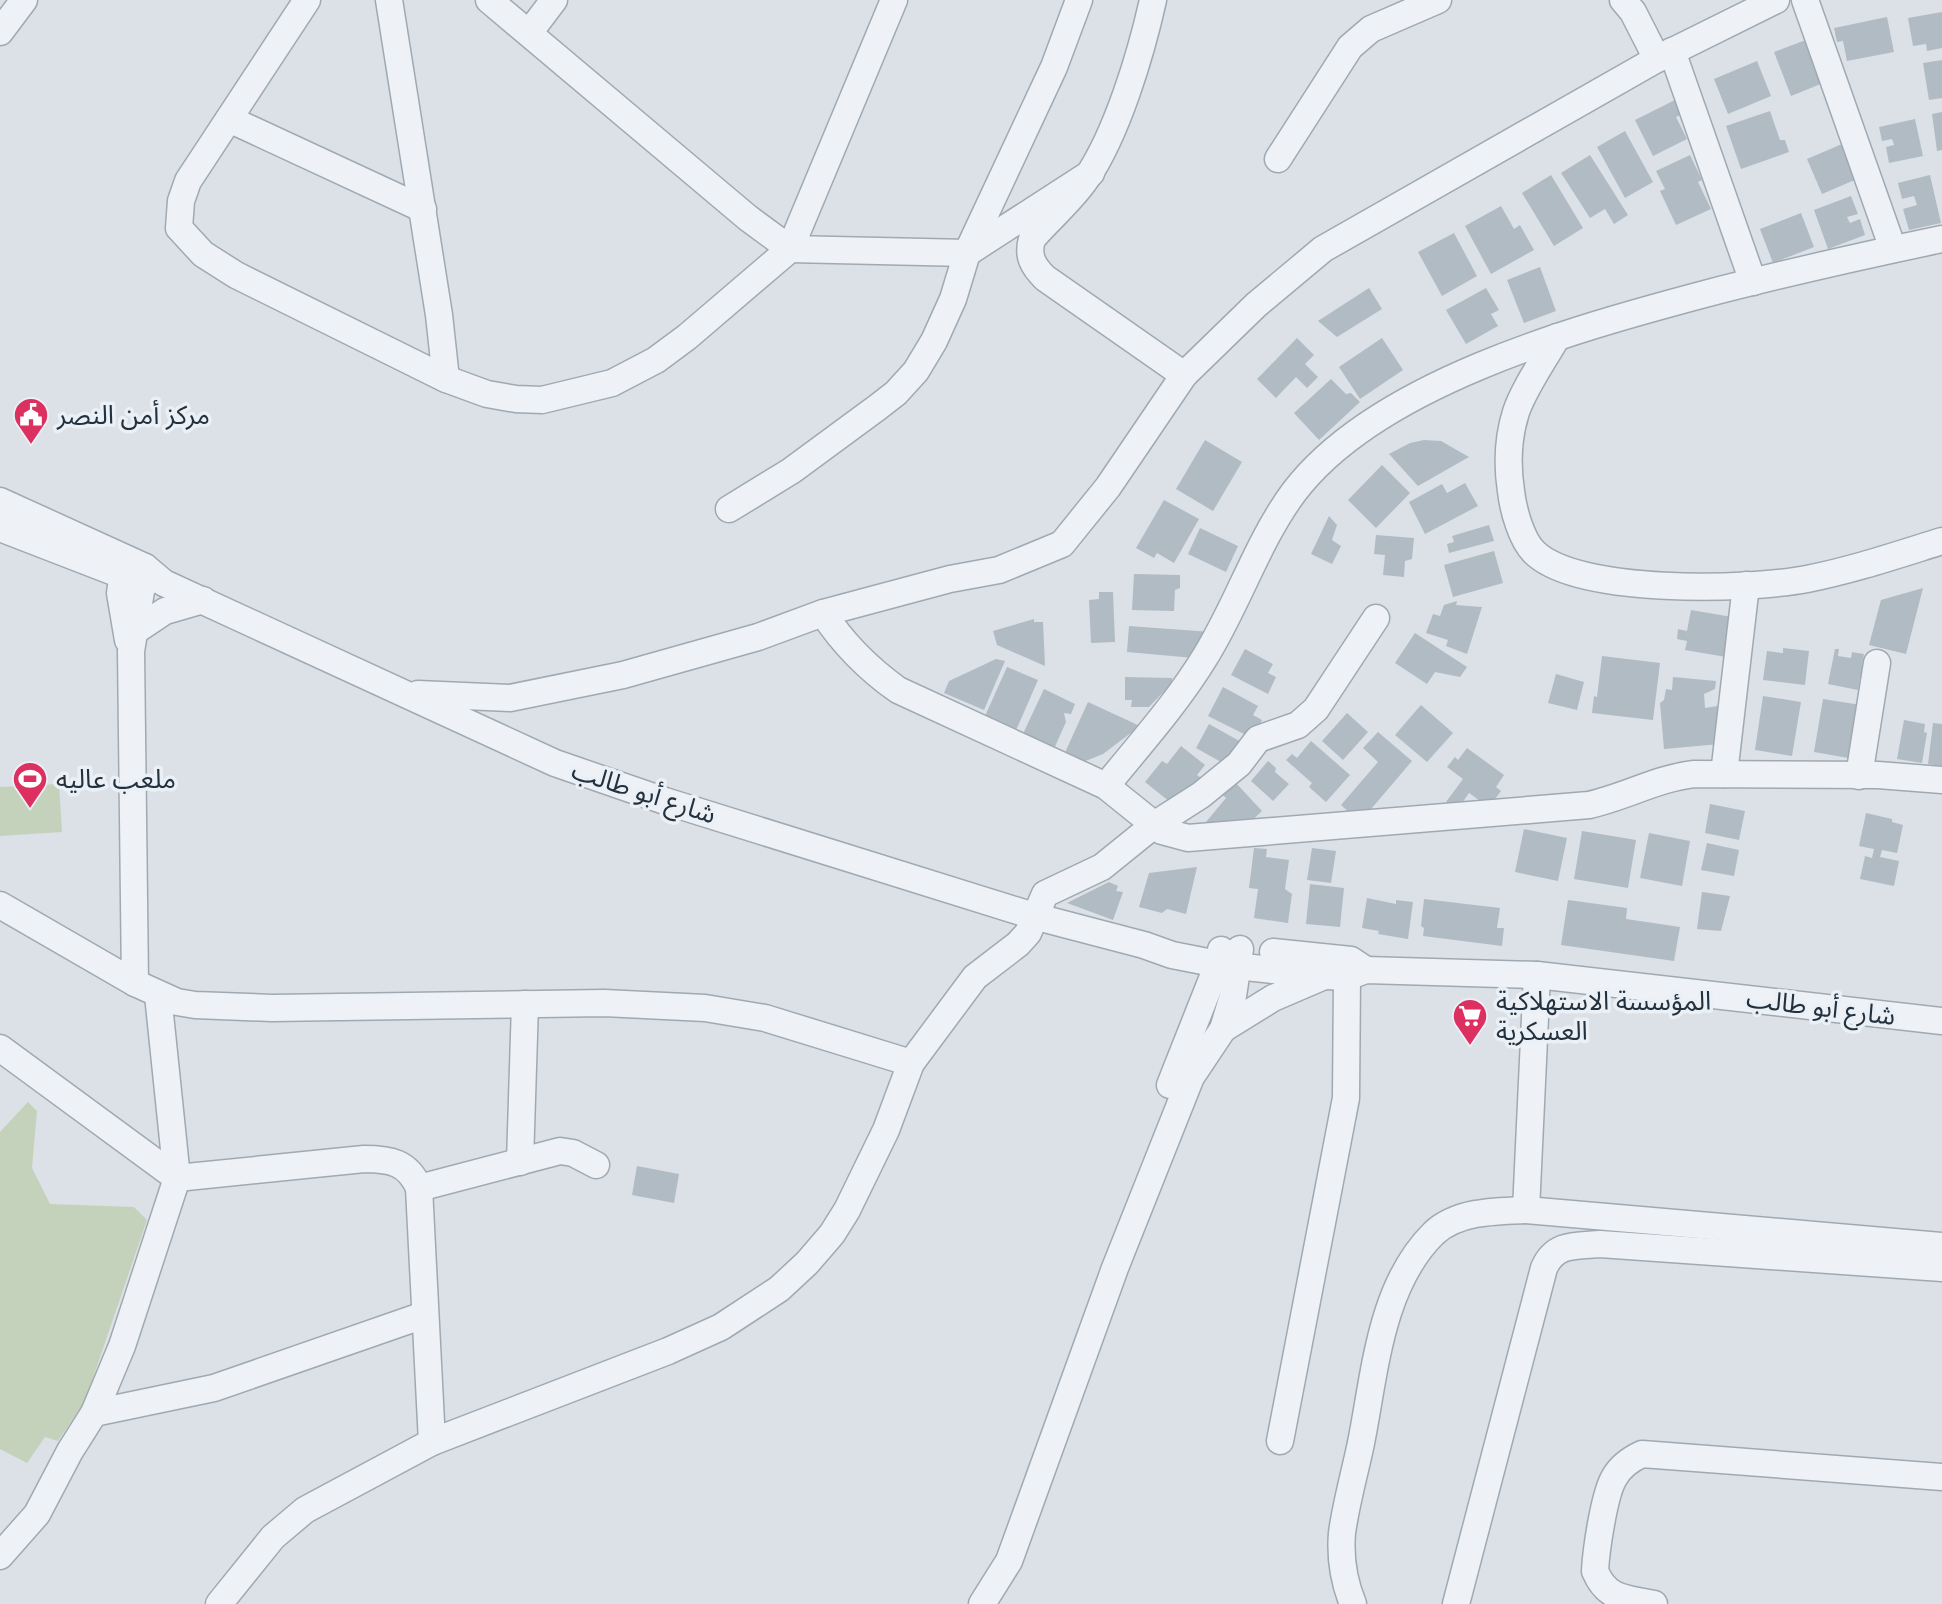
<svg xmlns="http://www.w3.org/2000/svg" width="1942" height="1604" font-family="'Space Grotesk','Noto Sans Arabic',sans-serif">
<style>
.green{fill:#c4d2bb}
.building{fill:#b1bbc4}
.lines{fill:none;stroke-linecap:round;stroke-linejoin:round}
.minor-casing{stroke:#a0a9b1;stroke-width:29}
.minor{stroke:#eef1f5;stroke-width:26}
.labels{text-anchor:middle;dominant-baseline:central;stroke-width:7;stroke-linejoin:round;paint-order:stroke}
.poi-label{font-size:26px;fill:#23313e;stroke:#eaf0f5;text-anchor:start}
.street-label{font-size:26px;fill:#23313e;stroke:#eaf0f5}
</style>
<rect width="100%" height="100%" fill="#dbe1e7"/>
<g class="green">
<polygon points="59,784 62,832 0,836 0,787"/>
<polygon points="28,1102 37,1111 32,1168 50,1204 134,1207 147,1220 85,1401 58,1441 45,1437 27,1463 0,1449 0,1132"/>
</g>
<g class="building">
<polygon points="1942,12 1942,48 1927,51 1926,44 1913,46 1908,18"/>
<polygon points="1887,17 1894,52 1847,61 1843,41 1837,42 1834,28"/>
<polygon points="1811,38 1828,81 1791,96 1774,52"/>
<polygon points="1942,60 1942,98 1929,100 1923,63"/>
<polygon points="1757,61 1771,96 1728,114 1714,79"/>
<polygon points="1677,99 1684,113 1676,117 1687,139 1653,156 1635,120"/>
<polygon points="1770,111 1780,140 1785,140 1789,152 1741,169 1726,126"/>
<polygon points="1942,112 1942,150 1937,151 1932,114"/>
<polygon points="1915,119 1923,156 1889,163 1886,147 1894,145 1892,139 1882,141 1879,127"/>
<polygon points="1625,131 1653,182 1625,198 1597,147"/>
<polygon points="1842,144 1857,179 1822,194 1807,159"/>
<polygon points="1590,155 1628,215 1614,224 1605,209 1590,218 1561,173"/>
<polygon points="1690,155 1702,180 1698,182 1711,209 1676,225 1660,191 1665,189 1656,171"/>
<polygon points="1551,175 1583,228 1554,246 1522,193"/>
<polygon points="1930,175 1941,223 1909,230 1903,209 1917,205 1914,196 1902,199 1898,183"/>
<polygon points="1851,196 1858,214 1847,217 1850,223 1860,219 1865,235 1828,249 1814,210"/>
<polygon points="1501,206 1514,229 1520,225 1534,250 1491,274 1465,226"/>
<polygon points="1801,213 1814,247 1773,263 1760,229"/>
<polygon points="1454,233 1477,276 1442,296 1418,252"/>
<polygon points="1540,267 1556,311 1524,323 1507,280"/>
<polygon points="1369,288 1382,309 1337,337 1318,321"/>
<polygon points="1486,288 1499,310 1491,314 1498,326 1466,344 1446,310"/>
<polygon points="1297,338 1314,355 1305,364 1318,377 1307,388 1296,377 1276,398 1257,379"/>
<polygon points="1382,338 1403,370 1360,399 1339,367"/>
<polygon points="1331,379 1346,394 1351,393 1360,402 1319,440 1294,413"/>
<polygon points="1205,440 1242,462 1213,511 1176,489"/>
<polygon points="1424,440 1441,441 1469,457 1418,486 1389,454 1410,443"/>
<polygon points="1382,465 1410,493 1376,528 1348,500"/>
<polygon points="1465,483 1478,506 1425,534 1409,502 1442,484 1447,493"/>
<polygon points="1164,500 1199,519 1174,563 1157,553 1154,558 1136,548"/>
<polygon points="1329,516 1337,525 1332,540 1341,546 1332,564 1311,554"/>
<polygon points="1489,525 1494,541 1449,553 1447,544 1454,542 1452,536"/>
<polygon points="1200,528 1238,546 1226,572 1188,554"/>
<polygon points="1376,535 1414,538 1412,559 1405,561 1404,577 1383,575 1385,555 1374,554"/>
<polygon points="1494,551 1503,583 1453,597 1444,565"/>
<polygon points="1134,574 1180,575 1180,588 1175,590 1174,611 1132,610"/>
<polygon points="1923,588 1906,654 1869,645 1881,600"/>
<polygon points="1099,592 1113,592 1115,642 1091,643 1089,600 1099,599"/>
<polygon points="1457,601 1456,605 1482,607 1467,654 1446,646 1448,640 1426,633 1433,614 1440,616 1444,605"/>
<polygon points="1691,610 1732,617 1726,657 1685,650 1687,641 1677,639 1678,629 1687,631"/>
<polygon points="1034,619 1034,622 1043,622 1045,666 997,645 993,631"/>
<polygon points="1129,626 1211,632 1194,658 1127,652"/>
<polygon points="1415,633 1467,667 1460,677 1435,672 1427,684 1395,663"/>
<polygon points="1783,648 1809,651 1805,685 1763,680 1767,651 1783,653"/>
<polygon points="1245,649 1273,664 1268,673 1276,677 1268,694 1231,675"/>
<polygon points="1835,649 1839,649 1838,656 1851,658 1852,652 1864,654 1862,664 1871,666 1868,678 1860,677 1858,690 1828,684"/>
<polygon points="1602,656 1660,663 1653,720 1592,713 1594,696 1597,697"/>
<polygon points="996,659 1005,661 984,710 944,693 949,681"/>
<polygon points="1007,667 1038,680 1014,735 985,716"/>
<polygon points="1556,674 1584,682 1577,710 1548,703"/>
<polygon points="1125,677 1172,678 1172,683 1149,707 1131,707 1132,700 1125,700"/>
<polygon points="1673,677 1716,681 1715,689 1704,694 1705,708 1717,706 1720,744 1664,749 1660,703 1664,700 1666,689 1672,690"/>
<polygon points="1223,687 1258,706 1253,715 1262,720 1258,728 1253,726 1248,736 1208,716"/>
<polygon points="1044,689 1075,704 1071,714 1064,713 1066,722 1053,751 1022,736"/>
<polygon points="1763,696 1801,702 1792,756 1755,750"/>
<polygon points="1823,699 1861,705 1854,759 1814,752"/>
<polygon points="1088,702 1140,726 1103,754 1078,764 1063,757"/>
<polygon points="1421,705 1453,733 1427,762 1395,735"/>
<polygon points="1347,713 1368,732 1343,760 1322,741"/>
<polygon points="1904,720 1925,724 1924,732 1927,733 1922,763 1897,759"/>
<polygon points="1933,723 1942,724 1942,766 1928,764"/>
<polygon points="1209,724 1243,743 1230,767 1196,748"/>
<polygon points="1378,732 1412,761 1360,822 1341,805 1378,762 1363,748"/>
<polygon points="1311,741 1350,775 1326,802 1309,787 1312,783 1286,760 1292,754 1297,758"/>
<polygon points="1181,746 1205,765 1197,775 1204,780 1198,788 1193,784 1175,806 1145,782 1162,761 1167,764"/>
<polygon points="1467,748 1504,775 1496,787 1501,791 1489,807 1469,793 1457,810 1446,802 1463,779 1447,767 1455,757 1458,760"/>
<polygon points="1268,761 1276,768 1275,772 1289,784 1273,801 1251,781"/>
<polygon points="1235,782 1262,811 1241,831 1216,832 1206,822 1226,798 1217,790"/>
<polygon points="1710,804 1745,811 1739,840 1705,833"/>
<polygon points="1866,813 1892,819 1892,822 1903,825 1897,853 1882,850 1880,857 1899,861 1894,886 1860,879 1865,856 1872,858 1874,849 1859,846"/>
<polygon points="1524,829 1567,838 1558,881 1515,872"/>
<polygon points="1582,831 1636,840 1628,888 1574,879"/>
<polygon points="1649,833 1690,841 1682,886 1640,878"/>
<polygon points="1707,843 1739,850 1734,876 1701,870"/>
<polygon points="1254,848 1267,849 1266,857 1289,860 1285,889 1292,894 1288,923 1254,918 1258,889 1249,888"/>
<polygon points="1312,848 1336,851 1331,883 1307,880"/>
<polygon points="1197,867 1186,914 1167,909 1162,913 1139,907 1149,873"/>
<polygon points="1109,882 1118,886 1116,891 1123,892 1113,920 1067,903"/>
<polygon points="1310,884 1344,888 1340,927 1306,924"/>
<polygon points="1702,892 1730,896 1721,931 1697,929"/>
<polygon points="1367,898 1396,904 1396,900 1413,902 1408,939 1378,934 1379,931 1362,928"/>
<polygon points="1424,899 1500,908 1497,928 1504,928 1502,946 1423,936 1424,928 1421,926"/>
<polygon points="1568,900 1627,908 1626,919 1680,927 1674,961 1561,945"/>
<polygon points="637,1166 679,1174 674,1203 632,1195"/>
</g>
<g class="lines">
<defs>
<g id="minor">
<polyline points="307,0 188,181 181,201 179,228 203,254 236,275 446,379 487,394 516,399 542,400 612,383 656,360 687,337 790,249 894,0"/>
<polyline points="389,0 439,315 446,379"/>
<polyline points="489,0 748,218 790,249 967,253 1091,173"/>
<path d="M 1153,0 C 1141,54 1117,134 1086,179 C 1071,201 1049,219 1032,239 C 1027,256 1033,266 1045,278 L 1184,375"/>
<polyline points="1623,0 1633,12 1657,59"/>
<polyline points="1805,0 1893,249"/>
<polyline points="0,32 24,0"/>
<polyline points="529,33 554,0"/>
<polyline points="1672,51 1753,282"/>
<polyline points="229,119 423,209"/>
<polyline points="1278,159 1350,47 1371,29 1438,0"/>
<path d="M 1557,337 C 1544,360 1524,388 1516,412 C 1508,437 1507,465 1511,491 C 1513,509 1521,539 1534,552 C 1577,595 1749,590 1807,579 C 1853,570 1897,555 1942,541"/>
<polyline points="0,501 145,567 164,583 555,763 665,801 1037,917 1144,945 1172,955 1218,964 1326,976 1347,977 1366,970 1537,975 1942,1021"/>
<polyline points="729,509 791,471 878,407 896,393 916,371 934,341 953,299 967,253 1054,67 1079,0"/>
<polyline points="0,528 145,584"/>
<polyline points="125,560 120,593 128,640"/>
<path d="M 823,613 C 844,645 867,668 898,690 L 1106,786 L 1162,831 L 1188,838 L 1589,805 C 1625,797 1658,778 1694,774 L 1878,775 L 1942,780"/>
<polyline points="135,631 165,611 203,600"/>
<polyline points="418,694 510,698 623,675 758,637 823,613 950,579 999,570 1062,544 1108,487 1184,375 1256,305 1323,249 1657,59 1776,0"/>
<polyline points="1724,774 1746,585"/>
<polyline points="1859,776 1877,663"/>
<path d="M 1106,786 C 1140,744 1177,703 1205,657 C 1238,604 1257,542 1294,492 C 1376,384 1574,329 1701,295 C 1781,274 1861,256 1942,239"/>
<polyline points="0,905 135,983 177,1002 195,1005 272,1008 604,1003 705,1008 765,1018 911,1063"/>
<polyline points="1273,952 1351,960 1363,968"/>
<polyline points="135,983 131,651 145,567"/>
<polyline points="1223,1029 1273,998 1322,977"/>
<path d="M 0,1048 L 177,1178 L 364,1159 C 390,1159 408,1162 419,1188 L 432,1442"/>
<polyline points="1170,1085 1218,964 1221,950"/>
<polyline points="520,1162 525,1004"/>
<polyline points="419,1188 560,1151 573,1153 596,1165"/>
<polyline points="1526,1210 1537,975"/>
<polyline points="94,1413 214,1388 424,1315"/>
<polyline points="1280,1441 1346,1098 1347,977"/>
<polyline points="0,1556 37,1514 70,1451 94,1413 122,1346 177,1178 158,995"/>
<polyline points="219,1604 273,1537 305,1510 432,1442 668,1351 721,1327 779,1289 807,1263 832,1234 847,1210 886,1130 911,1063 975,977 1018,944 1028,933 1045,894 1102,867 1154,825 1201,795 1239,764 1258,739 1298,725 1316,709 1376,618"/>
<polyline points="982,1604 1009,1561 1115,1268 1191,1077 1223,1029 1233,996 1240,949"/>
<path d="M 1353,1604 C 1344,1582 1340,1557 1342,1533 C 1346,1503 1355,1472 1361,1443 C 1375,1373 1380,1286 1434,1233 C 1458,1211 1496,1211 1526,1210 L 1942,1246"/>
<path d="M 1456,1604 L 1544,1268 C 1555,1243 1575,1246 1600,1244 L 1942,1268"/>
<path d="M 1654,1604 C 1626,1598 1607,1600 1595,1571 C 1596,1551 1604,1495 1614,1478 C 1620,1467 1631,1459 1642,1454 L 1942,1477"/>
</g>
</defs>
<use href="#minor" class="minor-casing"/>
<use href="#minor" class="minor"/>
</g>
<defs>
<symbol id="civic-pin" viewBox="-11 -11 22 30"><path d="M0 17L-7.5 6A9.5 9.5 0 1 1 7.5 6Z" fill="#dc3060" stroke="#eaf0f5"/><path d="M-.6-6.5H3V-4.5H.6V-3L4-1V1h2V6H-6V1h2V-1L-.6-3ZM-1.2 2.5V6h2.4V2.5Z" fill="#fff"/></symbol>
<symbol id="stadium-pin" viewBox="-11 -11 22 30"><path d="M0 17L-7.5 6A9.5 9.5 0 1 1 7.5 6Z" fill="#dc3060" stroke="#eaf0f5"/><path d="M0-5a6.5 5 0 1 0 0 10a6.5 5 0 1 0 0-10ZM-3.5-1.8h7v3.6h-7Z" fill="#fff"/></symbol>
<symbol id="supermarket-pin" viewBox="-11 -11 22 30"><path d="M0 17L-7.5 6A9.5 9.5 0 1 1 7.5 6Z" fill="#dc3060" stroke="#eaf0f5"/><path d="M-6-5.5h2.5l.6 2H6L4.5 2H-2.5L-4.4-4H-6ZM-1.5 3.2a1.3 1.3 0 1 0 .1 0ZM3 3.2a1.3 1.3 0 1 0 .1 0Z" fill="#fff"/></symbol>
</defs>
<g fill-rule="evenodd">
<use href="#civic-pin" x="11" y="395" width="40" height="54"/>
<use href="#stadium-pin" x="10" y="759" width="40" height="54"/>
<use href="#supermarket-pin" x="1450" y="996" width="40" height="54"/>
</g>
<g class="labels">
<g class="poi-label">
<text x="57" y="415">مركز أمن النصر</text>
<text x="56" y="779">ملعب عاليه</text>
<text x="1496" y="1001">المؤسسة الاستهلاكية<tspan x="1496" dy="30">العسكرية</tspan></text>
</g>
<g class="street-label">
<text transform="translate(644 792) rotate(18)">شارع أبو طالب</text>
<text transform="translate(1821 1007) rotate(7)">شارع أبو طالب</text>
</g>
</g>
</svg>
